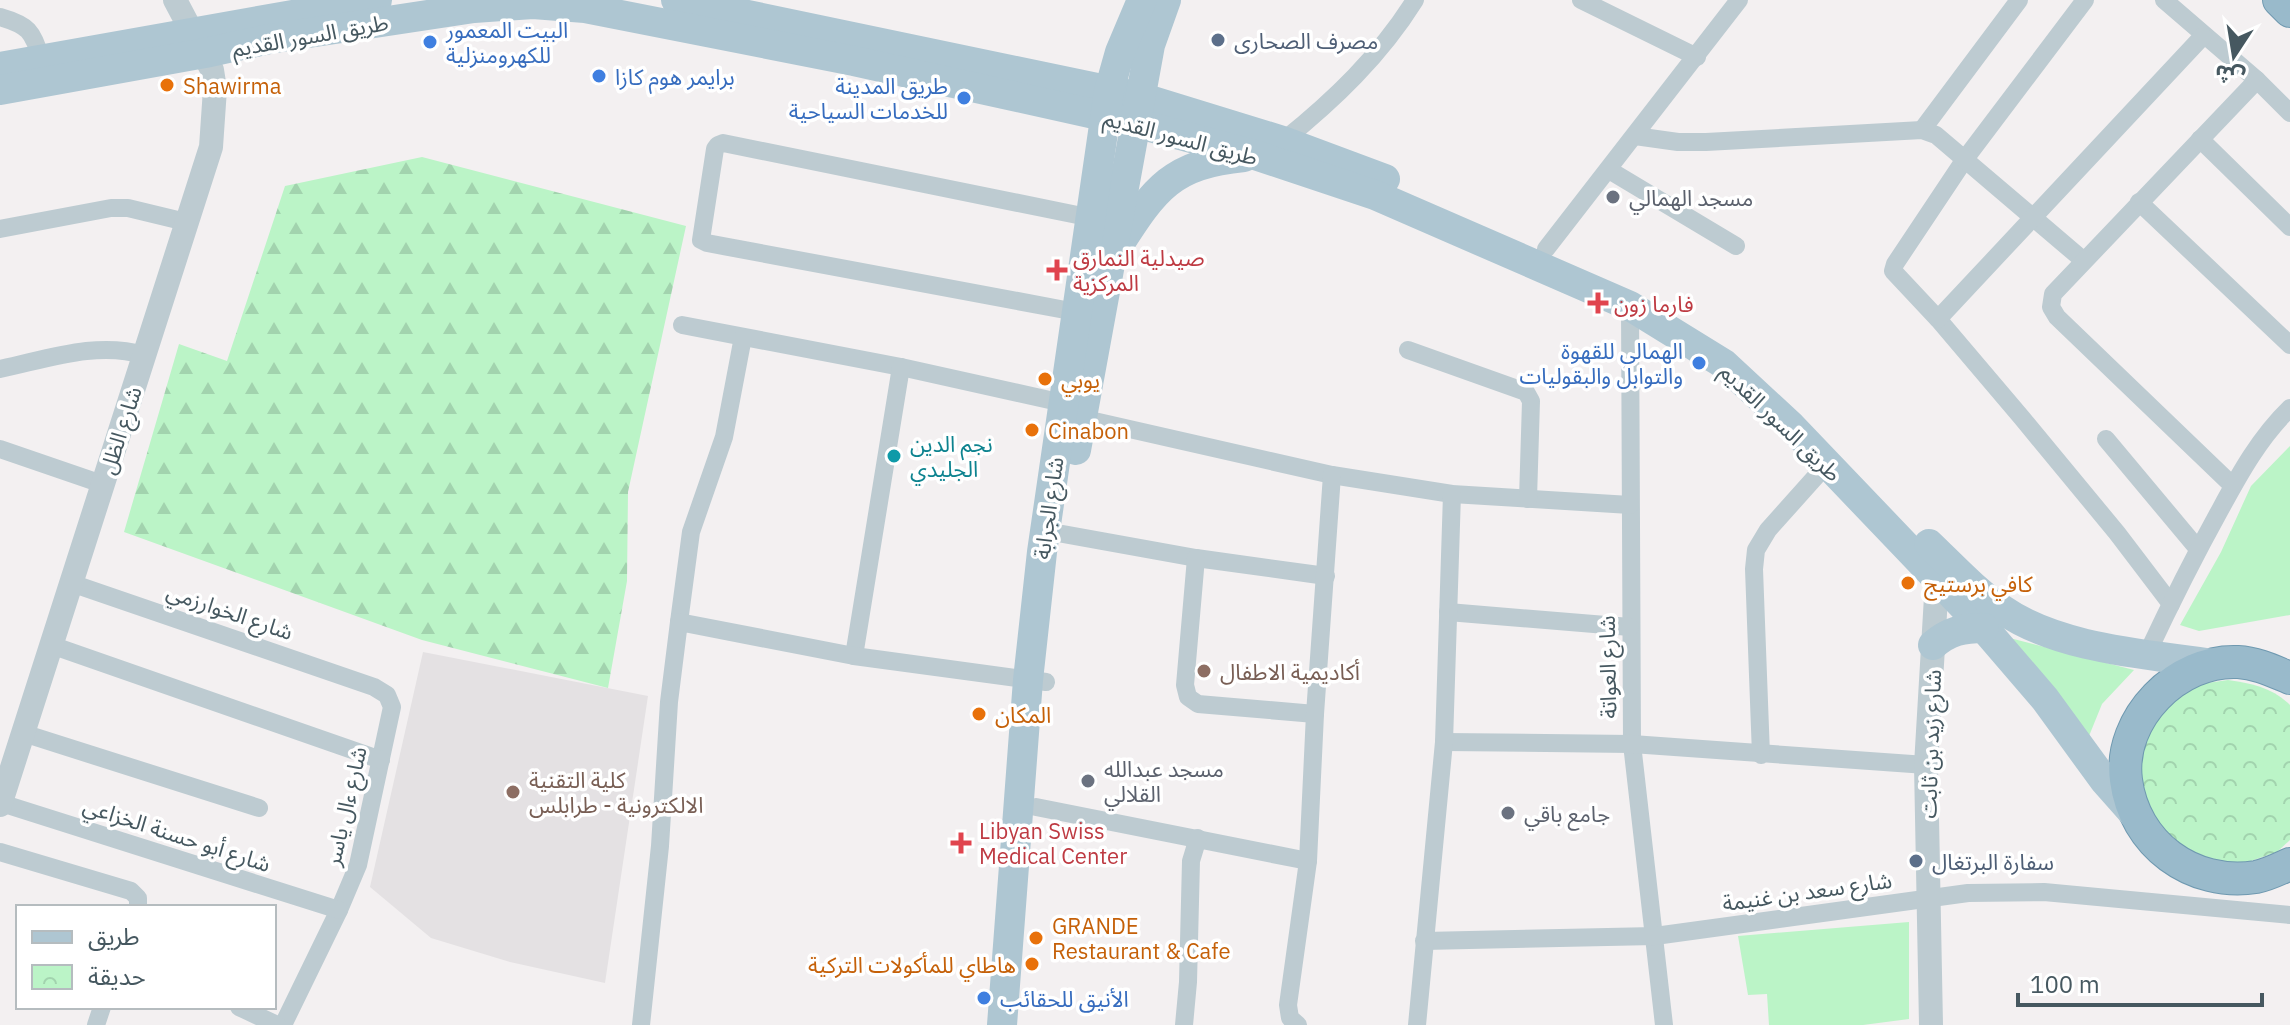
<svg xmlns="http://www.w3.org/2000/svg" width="2290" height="1025" font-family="'IBM Plex Sans','Noto Sans Arabic',sans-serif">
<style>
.education{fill:#e4e1e3}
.green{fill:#bbf4c7}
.forest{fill:url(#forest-firs)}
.park{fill:url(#park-crowns)}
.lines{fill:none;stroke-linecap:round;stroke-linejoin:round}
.trunk-casing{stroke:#6f99b0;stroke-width:34}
.minor{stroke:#bdcbd1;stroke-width:18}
.tertiary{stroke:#bdcbd1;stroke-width:24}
.primary{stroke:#aec6d2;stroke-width:30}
.trunk{stroke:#99bacb;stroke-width:32}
.service-dot{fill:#5c6f8a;stroke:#fff;stroke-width:3}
.shop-dot{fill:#3f7fe0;stroke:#fff;stroke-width:3}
.food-dot{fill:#e8710a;stroke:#fff;stroke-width:3}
.worship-dot{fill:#6b7280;stroke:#fff;stroke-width:3}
.health-dot{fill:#e0444e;stroke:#fff;stroke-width:3}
.culture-dot{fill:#0f9aa8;stroke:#fff;stroke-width:3}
.education-dot{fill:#8d6e63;stroke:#fff;stroke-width:3}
.labels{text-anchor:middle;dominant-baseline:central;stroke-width:7;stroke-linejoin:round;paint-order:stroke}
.shop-label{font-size:22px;fill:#366cbe;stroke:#fff;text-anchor:start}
.street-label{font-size:22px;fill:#465860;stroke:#fff}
.service-label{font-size:22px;fill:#4e5e75;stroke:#fff;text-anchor:start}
.food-label{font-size:22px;fill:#c56008;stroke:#fff;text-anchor:start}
.worship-label{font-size:22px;fill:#5b616d;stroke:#fff;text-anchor:start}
.health-label{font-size:22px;fill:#be3a42;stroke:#fff;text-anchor:start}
.culture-label{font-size:22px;fill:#0d838f;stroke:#fff;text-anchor:start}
.education-label{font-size:22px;fill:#785e54;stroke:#fff;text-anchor:start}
</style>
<defs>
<pattern id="forest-firs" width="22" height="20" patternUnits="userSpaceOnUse" patternTransform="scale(2)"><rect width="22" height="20" fill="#bbf4c7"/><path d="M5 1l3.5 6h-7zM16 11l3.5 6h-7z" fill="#a2d3ae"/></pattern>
<pattern id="park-crowns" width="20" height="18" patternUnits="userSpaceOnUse" patternTransform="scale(2)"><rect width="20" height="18" fill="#bbf4c7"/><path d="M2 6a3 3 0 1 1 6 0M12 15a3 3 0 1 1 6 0" fill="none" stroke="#a2d3ae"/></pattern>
</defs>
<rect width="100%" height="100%" fill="#f3f0f1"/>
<polygon class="education" points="423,652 648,696 605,983 510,962 431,938 370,887"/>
<g class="green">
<polygon points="2290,446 2290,615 2199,631 2180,625 2221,552 2251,486"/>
<polygon points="2002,636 2134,670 2102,704 2089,736"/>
<polygon points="1909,922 1909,1019 1863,1025 1769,1025 1767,994 1748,995 1738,936"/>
</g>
<polygon class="forest" points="422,157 686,226 628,492 627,581 608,688 422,640 124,532 179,344 227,361 285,186"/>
<path class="park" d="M 2228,680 C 2251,683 2273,688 2290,705 L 2290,840 L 2277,852 L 2242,864 L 2205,862 L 2172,847 L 2139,800 L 2140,742 L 2174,697 L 2200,684 Z"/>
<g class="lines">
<defs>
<g id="trunk">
<polyline points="2279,0 2290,11"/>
<path d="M 2290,678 C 2273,671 2257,663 2238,662 C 2178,659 2118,718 2126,780 C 2134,844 2192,887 2256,877 C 2267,875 2279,869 2290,864"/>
</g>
</defs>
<use href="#trunk" class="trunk-casing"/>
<g class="minor">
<polyline points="1581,0 1697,57"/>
<polyline points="2085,0 1965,159 1895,264 1893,271 1938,319 2022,418 2117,533 2171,604"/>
<polyline points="2164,0 2257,80"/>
<path d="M 0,17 C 28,25 33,31 41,59"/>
<polyline points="1922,130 2019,0"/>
<polyline points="1635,136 1678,142 1706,142 1922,130 1936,135 2083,260"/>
<polyline points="2200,139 2290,227"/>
<path d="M 1283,141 C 1334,100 1380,56 1415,0"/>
<polyline points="1609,170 1736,246"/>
<polyline points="2139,202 2290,345"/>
<polyline points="0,229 111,208 128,208 186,222"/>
<polyline points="1546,249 1739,0"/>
<polyline points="1630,306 1632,744 1664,1025"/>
<polyline points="1076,312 707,243 701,240 715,149 718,145 723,143 1092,218"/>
<polyline points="1938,319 2203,36"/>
<polyline points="682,325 901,367 1063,403 1081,418 1332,475 1452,494 1630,505"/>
<polyline points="1408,350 1526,392 1531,401 1528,499"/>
<path d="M 0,369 C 48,359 96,341 144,355"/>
<polyline points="2106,439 2198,549"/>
<polyline points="0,449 102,484"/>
<polyline points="2233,486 2057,317 2051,307 2053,294 2257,80 2290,113"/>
<polyline points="1063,534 1196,558 1326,576"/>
<polyline points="1196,558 1185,685 1188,697 1198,704 1315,714"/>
<polyline points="71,583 374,687 387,695 392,707 358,865 339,910 283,1025"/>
<polyline points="1448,612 1630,627"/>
<polyline points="679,622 691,532 724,437 743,337"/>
<polyline points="51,645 381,760"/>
<path d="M 2147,654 C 2170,605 2194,557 2220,510 C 2240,473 2260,437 2290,408"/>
<polyline points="854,656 901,367"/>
<polyline points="23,733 259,808"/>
<polyline points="1444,742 1632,744 1926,765"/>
<polyline points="1761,755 1754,569 1756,550 1768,530 1827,464"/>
<polyline points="1,803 339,910"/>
<polyline points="1036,807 1308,861"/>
<polyline points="0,852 131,891 138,898 138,907"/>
<polyline points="1424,941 1655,936 1968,893 2044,892 2290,915"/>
<polyline points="239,1007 277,1025"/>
<polyline points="96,1025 102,1007"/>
<polyline points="641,1025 660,846 669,702 679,622 854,656 1046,682"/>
<polyline points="1184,1025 1188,982 1191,861 1198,838"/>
<polyline points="1298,1025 1290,1018 1288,1005 1308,861 1315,714 1332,475"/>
<polyline points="1417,1025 1444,742 1452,494"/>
</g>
<g class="tertiary">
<polyline points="0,805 211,147 215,89 212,70 175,0"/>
<polyline points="1931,1025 1926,765 1937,580 1942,570"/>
</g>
<g class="primary">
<polyline points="676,0 1140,97 1283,141 1385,179"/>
<polyline points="0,67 377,0"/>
<polyline points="0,90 205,53 269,39 474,8 533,4 585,8 854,61 1135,123 1255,155 1375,195 1630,306 1724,364 1791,426 1984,628 2045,699 2104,780 2135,815"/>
<path d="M 1118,246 C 1155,188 1172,164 1244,157"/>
<polyline points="1076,450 1150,45 1166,0"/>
<path d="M 1929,544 C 1953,567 1976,592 2003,610 C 2059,649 2147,654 2213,664"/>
<path d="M 1933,645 C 1949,631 1963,628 1984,628"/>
<polyline points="1002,1025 1028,680 1042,552 1109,91 1120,52 1142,0"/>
</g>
<use href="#trunk" class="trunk"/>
</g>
<g class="service-dot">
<circle cx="1218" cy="40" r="8"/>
<circle cx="1916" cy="861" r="8"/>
</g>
<g class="shop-dot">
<circle cx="430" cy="42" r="8"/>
<circle cx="599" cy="76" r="8"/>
<circle cx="964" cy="98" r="8"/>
<circle cx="1699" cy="363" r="8"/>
<circle cx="984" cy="998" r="8"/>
</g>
<g class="food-dot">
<circle cx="167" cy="85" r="8"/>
<circle cx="1045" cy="379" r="8"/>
<circle cx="1032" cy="430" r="8"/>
<circle cx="1908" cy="583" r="8"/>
<circle cx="979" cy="714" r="8"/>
<circle cx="1036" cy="938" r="8"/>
<circle cx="1032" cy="964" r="8"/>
</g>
<g class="worship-dot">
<circle cx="1613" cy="197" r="8"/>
<circle cx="1088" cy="781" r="8"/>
<circle cx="1508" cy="813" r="8"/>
</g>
<g class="health-dot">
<path d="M1053 258h8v8h8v8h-8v8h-8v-8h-8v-8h8z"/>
<path d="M1594 291h8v8h8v8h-8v8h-8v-8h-8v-8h8z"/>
<path d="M957 831h8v8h8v8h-8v8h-8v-8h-8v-8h8z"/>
</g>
<circle class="culture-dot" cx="894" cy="456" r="8"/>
<g class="education-dot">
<circle cx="1204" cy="671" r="8"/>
<circle cx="513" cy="792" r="8"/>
</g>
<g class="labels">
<g class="shop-label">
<text x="446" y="29">البيت المعمور<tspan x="446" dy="25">للكهرومنزلية</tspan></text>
<text x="615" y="76">برايمر هوم كازا</text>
<text x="948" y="85" text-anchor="end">طريق المدينة<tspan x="948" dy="25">للخدمات السياحية</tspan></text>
<text x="1683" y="350" text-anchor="end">الهمالي للقهوة<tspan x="1683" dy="25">والتوابل والبقوليات</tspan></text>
<text x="1000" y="998">الأنيق للحقائب</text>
</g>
<g class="street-label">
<text transform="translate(310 35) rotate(-10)">طريق السور القديم</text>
<text transform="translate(1181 137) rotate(15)">طريق السور القديم</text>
<text transform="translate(1781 422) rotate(44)">طريق السور القديم</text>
<text transform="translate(120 430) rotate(-72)">شارع الظل</text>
<text transform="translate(1048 508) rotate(-82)">شارع الجرابة</text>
<text transform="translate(230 611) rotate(19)">شارع الخوارزمي</text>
<text transform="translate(1607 667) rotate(-91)">شارع العواتة</text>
<text transform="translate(1930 744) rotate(-88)">شارع زيد بن ثابت</text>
<text transform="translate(345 806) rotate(-77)">شارع ءال ياسر</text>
<text transform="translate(177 834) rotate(18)">شارع أبو حسنة الخزاعي</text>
<text transform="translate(1807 891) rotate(-8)">شارع سعد بن غنيمة</text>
</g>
<g class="service-label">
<text x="1234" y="40">مصرف الصحارى</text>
<text x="1932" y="861">سفارة البرتغال</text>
</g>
<g class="food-label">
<text x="183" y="85">Shawirma</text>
<text x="1061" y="379">يوبي</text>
<text x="1048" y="430">Cinabon</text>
<text x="1924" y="583">كافي برستيج</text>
<text x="995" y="714">المكان</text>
<text x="1052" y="925">GRANDE<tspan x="1052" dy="25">Restaurant &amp; Cafe</tspan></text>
<text x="1016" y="964" text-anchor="end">هاطاي للمأكولات التركية</text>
</g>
<g class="worship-label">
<text x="1629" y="197">مسجد الهمالي</text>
<text x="1104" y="768">مسجد عبدالله<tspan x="1104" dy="25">القلالي</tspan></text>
<text x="1524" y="813">جامع باقي</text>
</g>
<g class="health-label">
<text x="1073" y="257">صيدلية النمارق<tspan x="1073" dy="25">المركزية</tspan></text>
<text x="1614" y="303">فارما زون</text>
<text x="979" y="830">Libyan Swiss<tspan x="979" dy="25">Medical Center</tspan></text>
</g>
<g class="culture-label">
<text x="910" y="443">نجم الدين<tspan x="910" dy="25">الجليدي</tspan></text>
</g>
<g class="education-label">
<text x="1220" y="671">أكاديمية الاطفال</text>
<text x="529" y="779">كلية التقنية<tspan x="529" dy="25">الالكترونية - طرابلس</tspan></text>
</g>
</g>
<rect x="16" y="905" width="260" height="104" fill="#ffffff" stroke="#b5bcbf" stroke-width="2"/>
<rect x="32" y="931" width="40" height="12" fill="#aec6d2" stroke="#b5bcbf" stroke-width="2"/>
<text x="88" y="945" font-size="24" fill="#465860">طريق</text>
<rect x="32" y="965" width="40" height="24" fill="url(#park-crowns)" stroke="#b5bcbf" stroke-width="2"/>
<text x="88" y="985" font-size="24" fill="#465860">حديقة</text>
<g transform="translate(2234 56) rotate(192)" stroke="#ffffff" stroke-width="6" paint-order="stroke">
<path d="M0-6L14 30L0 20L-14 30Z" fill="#465860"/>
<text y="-12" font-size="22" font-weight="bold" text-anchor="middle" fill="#465860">ش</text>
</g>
<path d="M2018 993v12h244v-12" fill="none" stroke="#465860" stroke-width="4"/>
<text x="2030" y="993" font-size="24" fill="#465860" stroke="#ffffff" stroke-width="6" paint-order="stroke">100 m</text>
</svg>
